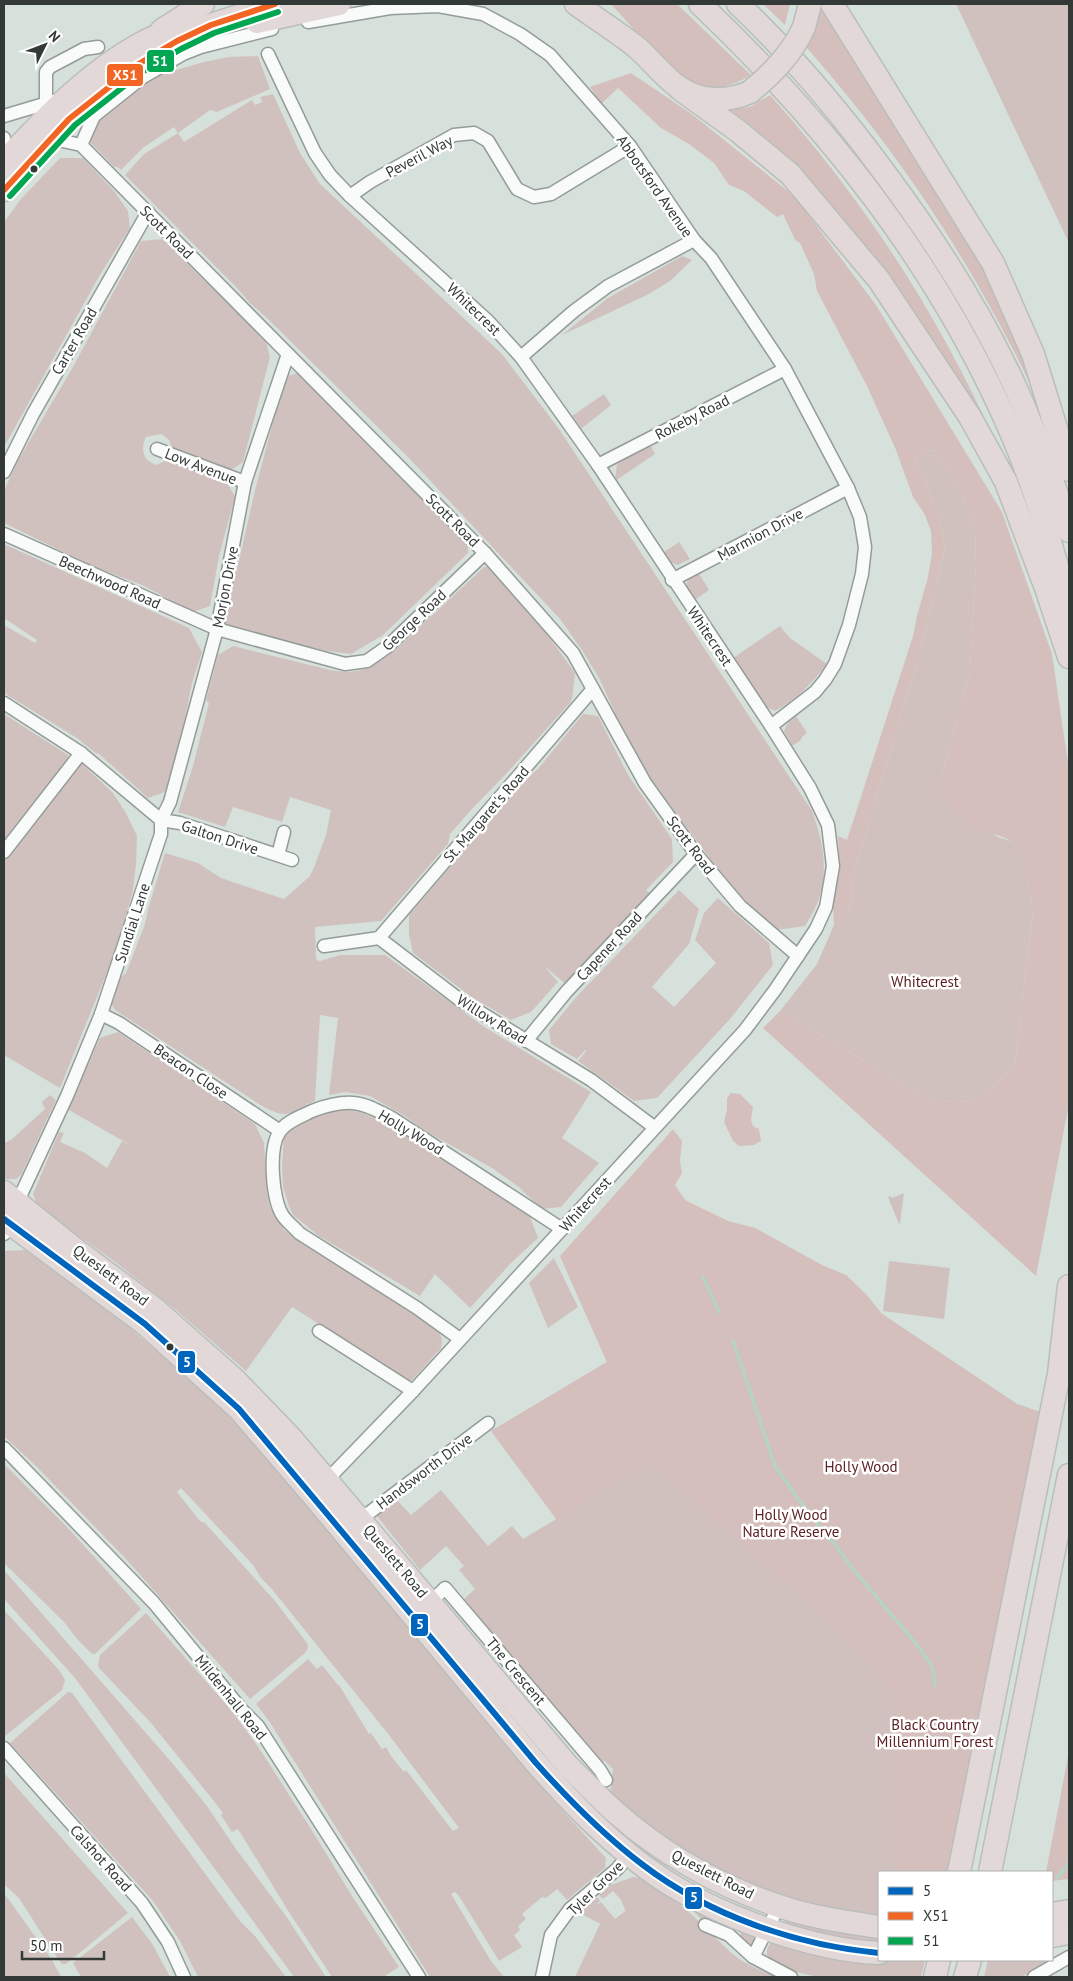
<svg xmlns="http://www.w3.org/2000/svg" width="1073" height="1981" font-family="'PT Sans',sans-serif">
<style>
.green{fill:#d1c1be}
.forest{fill:#d5bfbd}
.lines{fill:none;stroke-linecap:round;stroke-linejoin:round}
.stream{stroke:#b2d6c6;stroke-width:3}
.street-casing{stroke:#949c98;stroke-width:15}
.highway-casing{stroke:#b9bebb;stroke-width:25}
.street{stroke:#f9fafa;stroke-width:12}
.highway{stroke:#e3d8d8;stroke-width:22}
.highway-bridge-casing{stroke:#b9bebb;stroke-width:25;stroke-linecap:butt}
.highway-bridge{stroke:#e3d8d8;stroke-width:22}
.bus-1-casing{stroke:#fff;stroke-width:10}
.bus-2-casing{stroke:#fff;stroke-width:10}
.bus-3-casing{stroke:#fff;stroke-width:10}
.bus-1{stroke:#0065bd;stroke-width:6}
.bus-2{stroke:#f26522;stroke-width:6}
.bus-3{stroke:#00a651;stroke-width:6}
.bus-dot{fill:#323936;stroke:#fff;stroke-width:2}
.labels{text-anchor:middle;dominant-baseline:central;stroke-width:5;stroke-linejoin:round;paint-order:stroke}
.street-label{font-size:15px;fill:#323936;stroke:#fff}
.park-label{font-size:15px;fill:#5c2022;stroke:#fff}
.line-badge{stroke:#fff;stroke-width:2}
.badge-label{font-size:14px;text-anchor:middle;font-weight:bold;fill:#fff}
</style>
<rect width="100%" height="100%" fill="#d6e1dc"/>
<g class="green">
<polygon points="956,4 1069,4 1069,243"/>
<path d="M 258,56 L 270,89 L 217,112 L 210,110 L 178,133 L 184,142 L 252,100 L 255,105 L 262,102 L 260,97 L 273,94 L 300,153 L 320,184 L 502,354 L 559,429 L 812,811 C 827,852 831,888 805,926 L 777,930 L 748,905 L 721,874 L 649,776 L 627,739 L 599,678 L 582,650 L 560,619 L 408,457 L 268,319 L 250,303 L 236,287 L 125,175 L 144,154 L 178,133 L 174,127 L 144,147 L 121,170 L 118,167 L 114,167 L 90,142 L 95,124 L 143,84 L 165,73 L 204,62 L 229,57 Z"/>
<polygon points="60,158 83,158 114,191 128,211 130,228 101,273 4,447 4,222 21,199"/>
<path d="M 163,239 L 266,342 L 270,357 L 243,462 L 231,470 L 188,453 L 186,457 L 171,451 C 172,442 168,438 161,434 L 146,437 C 140,450 143,461 157,465 L 168,459 L 226,481 L 235,497 L 219,556 L 210,606 L 193,612 L 142,585 L 92,566 L 4,523 L 4,491 L 16,464 L 74,365 L 141,241 Z"/>
<polygon points="682,256 692,260 670,281 649,294 562,335 608,298"/>
<polygon points="298,373 408,482 438,516 468,544 468,553 383,635 351,654 328,651 225,628 222,623 239,561 255,490 285,377"/>
<polygon points="604,394 611,405 581,429 572,416"/>
<polygon points="650,444 655,454 615,481 617,464"/>
<path d="M 935,450 L 962,493 L 975,528 L 976,564 L 970,671 L 942,776 L 997,837 L 1015,842 L 1021,848 L 1033,911 L 1015,1063 C 988,1098 966,1112 922,1095 L 780,1011 L 817,964 L 834,925 L 849,916 L 855,868 L 920,653 L 945,548 L 939,517 L 924,478 L 917,468 L 916,458 L 926,451 Z"/>
<polygon points="679,542 690,559 678,565 669,562 664,552"/>
<polygon points="4,544 189,628 202,652 192,683 181,739 165,792 148,798 98,753 97,754 77,738 4,693 4,625 35,643 37,640 4,618"/>
<path d="M 484,567 L 490,567 L 539,623 L 575,673 L 572,699 L 570,703 L 505,775 L 471,810 L 450,834 L 448,844 L 381,921 L 315,927 L 316,957 L 317,960 L 320,961 L 340,955 L 385,955 L 483,1026 L 591,1092 L 562,1138 L 599,1163 L 561,1207 L 541,1209 L 519,1187 L 492,1168 L 427,1132 L 403,1115 L 370,1096 L 345,1092 L 329,1095 L 338,1018 L 320,1015 L 315,1101 C 289,1112 290,1121 262,1106 L 115,1010 C 106,999 115,981 126,973 L 145,924 L 148,909 L 165,853 L 198,863 L 221,878 L 284,899 L 309,877 L 313,870 L 326,835 L 331,810 L 290,797 L 282,822 L 233,807 L 225,827 L 178,812 L 193,766 L 209,703 L 206,701 L 218,655 L 233,646 L 330,670 C 357,675 372,669 393,652 Z"/>
<path d="M 697,570 L 709,590 L 695,600 C 684,585 683,582 697,570 Z"/>
<path d="M 780,626 L 790,638 L 827,664 C 813,682 796,700 775,711 L 766,707 L 733,658 Z"/>
<polygon points="4,714 68,755 68,758 4,846"/>
<polygon points="583,714 598,716 628,775 672,839 673,862 646,890 652,895 567,985 544,966 558,982 531,1012 511,1020 473,998 413,953 409,935 409,915 526,779 538,769"/>
<polygon points="796,716 807,733 802,737 801,740 792,746 784,731 788,723"/>
<polygon points="78,760 113,793 126,813 137,836 136,864 133,890 116,950 60,1088 4,1055 4,860"/>
<polygon points="679,890 699,909 689,944 652,987 674,1007 716,963 695,940 704,913 718,898 769,943 773,965 730,1019 657,1098 634,1101 578,1061 586,1051 585,1050 577,1059 551,1044 549,1030 578,995"/>
<polygon points="118,1032 255,1124 264,1143 267,1193 270,1207 283,1229 304,1245 438,1329 442,1339 441,1348 413,1379 410,1381 405,1378 292,1307 246,1371 176,1310 114,1261 38,1207 33,1194 59,1132 64,1133 60,1142 85,1153 107,1168 122,1141 132,1146 67,1109 100,1038"/>
<polygon points="50,1095 56,1100 21,1175 16,1179 4,1179 4,1143 11,1140 45,1109 42,1102"/>
<polygon points="348,1110 359,1112 389,1123 529,1214 538,1238 511,1263 470,1308 435,1274 420,1296 319,1236 293,1215 289,1206 283,1187 282,1165 284,1136 289,1130 310,1118 331,1111"/>
<polygon points="904,1193 900,1223 899,1224 888,1197 891,1196 892,1198"/>
<polygon points="25,1250 109,1311 204,1390 266,1456 510,1751 562,1810 606,1858 605,1868 567,1900 557,1889 546,1898 542,1897 522,1914 526,1919 518,1926 520,1930 514,1935 522,1947 499,1961 459,1896 455,1892 451,1894 491,1961 504,1977 430,1977 269,1721 256,1704 308,1659 317,1669 322,1665 338,1685 339,1685 369,1734 371,1733 382,1749 386,1747 391,1756 404,1772 406,1770 453,1831 459,1828 389,1735 271,1588 261,1578 253,1565 181,1488 177,1492 200,1521 205,1523 275,1601 307,1643 308,1648 305,1653 250,1699 125,1558 37,1467 4,1436 4,1251"/>
<polygon points="560,1256 882,1314 1017,1404 1040,1412 949,1872 879,1872 879,1915 781,1899 690,1853 626,1810 610,1795 613,1769 605,1761 599,1763 462,1601 475,1589 459,1570 464,1566 446,1546 420,1570 376,1515 394,1497 411,1515 441,1490 488,1546 512,1526 523,1539 556,1519 491,1431 607,1362"/>
<polygon points="554,1258 578,1307 548,1328 529,1283"/>
<polygon points="889,1261 950,1268 944,1319 883,1311"/>
<polygon points="4,1464 69,1529 141,1609 95,1654 92,1654 78,1640 64,1622 4,1563"/>
<polygon points="4,1570 173,1764 207,1806 236,1849 286,1916 326,1977 294,1977 75,1678 4,1599"/>
<polygon points="4,1610 59,1670 65,1680 62,1690 5,1736 4,1735"/>
<polygon points="146,1613 231,1710 257,1745 313,1832 352,1896 399,1967 383,1977 332,1977 287,1909 238,1829 232,1832 221,1815 223,1813 217,1805 151,1723 99,1668 98,1665 100,1655"/>
<polygon points="68,1692 72,1693 240,1921 255,1936 286,1977 198,1977 180,1941 153,1901 10,1743"/>
<polygon points="4,1773 128,1913 66,1964 62,1964 58,1959 19,1898 4,1884"/>
<path d="M 633,1877 C 662,1879 710,1934 733,1954 C 745,1965 762,1970 776,1977 L 575,1977 L 600,1924 L 603,1925 L 585,1916 L 580,1911 L 597,1897 L 600,1901 L 596,1906 L 601,1902 L 615,1919 L 625,1911 L 626,1912 L 621,1900 L 613,1891 L 603,1899 L 599,1895 L 611,1885 Z"/>
<polygon points="4,1893 52,1960 61,1977 4,1977"/>
<polygon points="678,1895 757,1935 753,1946 749,1947 740,1941 741,1931 716,1919 703,1921"/>
<polygon points="132,1917 153,1945 170,1977 81,1977 73,1963"/>
<polygon points="785,1917 879,1931 879,1945 833,1940 784,1924"/>
<path d="M 773,1941 L 879,1960 L 925,1960 L 921,1977 L 818,1977 L 788,1970 L 769,1960 C 765,1952 767,1946 773,1941 Z"/>
<polygon points="988,1960 1050,1960 1022,1977 984,1977"/>
</g>
<g class="forest">
<path d="M 611,4 L 677,4 L 751,75 C 731,88 704,93 683,79 C 676,74 669,66 663,60 C 645,42 628,23 611,4 Z"/>
<polygon points="763,4 790,4 785,25"/>
<path d="M 820,4 L 826,4 L 958,218 L 1015,330 L 1040,404 C 977,271 904,158 807,48 L 817,24 Z"/>
<path d="M 631,73 L 693,115 L 794,196 L 876,305 L 1002,512 L 1052,654 L 1069,770 L 1069,1104 L 1036,1276 L 763,1028 L 780,1011 L 922,1095 C 966,1112 988,1098 1015,1063 L 1033,911 L 1021,849 C 1011,836 990,835 975,827 C 962,820 951,807 941,795 L 942,776 L 970,671 L 976,564 L 975,528 L 962,493 L 935,450 L 926,451 L 916,458 L 917,468 L 924,478 L 939,517 L 945,548 L 920,653 L 855,868 L 849,916 L 834,925 L 833,905 L 840,869 L 838,836 L 847,840 L 913,636 L 917,616 L 928,577 L 932,553 L 931,531 L 924,513 L 913,497 L 896,450 L 867,386 L 817,291 L 814,274 L 800,243 L 795,240 L 783,214 L 777,217 L 744,191 L 729,185 L 714,163 L 689,144 L 661,128 L 618,88 L 601,104 L 590,87 Z"/>
<path d="M 770,95 C 869,206 939,316 1000,451 L 926,341 L 725,110 L 750,107 Z"/>
<polygon points="731,1093 740,1094 753,1107 751,1120 753,1126 759,1129 761,1141 754,1145 739,1146 733,1141 724,1122 727,1110 727,1098"/>
<polygon points="673,1129 682,1141 680,1161 682,1173 675,1185 685,1200 728,1221 755,1228 822,1265 846,1275 866,1294 882,1314 1017,1404 1040,1412 949,1872 895,1872 894,1693 837,1629 649,1461 557,1519 491,1431 607,1362 560,1256"/>
<polygon points="1069,1751 1069,1879 1052,1881 1052,1872 1046,1872"/>
</g>
<g class="lines">
<g class="stream">
<polyline points="703,1277 719,1312"/>
<polyline points="733,1341 775,1466 799,1500 829,1539 835,1544 852,1568 918,1646 930,1663 934,1674 935,1686"/>
<polyline points="1057,1878 1069,1863"/>
</g>
<defs>
<g id="street">
<polyline points="308,22 390,8 438,6 483,14 520,34 550,55 630,146 694,240 711,258 785,369 848,488 860,517 865,547 862,574 849,625 835,664 825,680 815,692 771,726"/>
<polyline points="268,54 315,153 330,175 350,196 488,321 521,357 598,465 771,726 810,788 828,825 833,866 826,907 816,929 775,990 745,1030 413,1391 327,1480"/>
<polyline points="46,104 46,72 50,67 84,49 98,47"/>
<polyline points="4,116 54,101"/>
<polyline points="4,138 4,150"/>
<polyline points="49,138 81,145 485,553 573,653 645,783 696,854 740,906 798,956"/>
<polyline points="81,145 94,116 143,77 183,54 201,47 272,29"/>
<polyline points="350,196 370,182 454,135 474,133 488,141 517,189 534,197 551,194 630,146"/>
<polyline points="288,354 245,482 217,629 170,802 161,820 180,823 292,860"/>
<polyline points="521,357 574,311 608,286 694,240"/>
<polyline points="157,449 245,482"/>
<polyline points="598,465 785,369"/>
<polyline points="4,472 33,414 148,212"/>
<polyline points="4,534 217,629 345,664 367,661 387,647 485,553"/>
<polyline points="672,580 848,488"/>
<polyline points="4,703 81,753 161,820 161,834 101,1014 67,1096 17,1203 11,1225 4,1234"/>
<polyline points="4,852 81,753"/>
<polyline points="278,855 284,832"/>
<polyline points="379,938 593,689"/>
<polyline points="324,946 379,938 460,1000 591,1080 654,1127"/>
<polyline points="101,1014 119,1023 280,1131"/>
<polyline points="526,1041 567,991 696,854"/>
<polyline points="319,1331 413,1391"/>
<path d="M 460,1339 L 417,1308 L 299,1233 C 294,1227 287,1222 283,1216 C 272,1200 268,1148 280,1131 C 287,1121 302,1116 312,1111 C 325,1106 339,1102 353,1103 C 367,1104 380,1112 392,1118 L 562,1229"/>
<polyline points="4,1448 154,1603 242,1710 258,1726 419,1977"/>
<polyline points="361,1519 488,1423"/>
<polyline points="431,1602 445,1588 600,1770 606,1780"/>
<polyline points="4,1748 142,1903 168,1942 184,1977"/>
<polyline points="705,1925 729,1935 753,1957 791,1977"/>
<polyline points="753,1957 779,1906"/>
<polyline points="542,1977 551,1935 570,1909 617,1869 629,1855"/>
<polyline points="1034,1977 1069,1957"/>
</g>
<g id="highway">
<path d="M 576,4 C 595,18 616,31 635,46 C 651,59 663,77 680,88 C 701,102 728,102 750,92"/>
<path d="M 700,4 C 830,128 939,266 1011,432 C 1036,490 1054,551 1069,612"/>
<path d="M 738,4 C 792,55 840,112 884,172 C 934,239 978,307 1013,382 C 1035,430 1053,481 1069,531"/>
<polyline points="832,4 993,263 1033,354 1069,470"/>
<polyline points="257,22 339,4"/>
<polyline points="804,27 810,4"/>
<polyline points="162,30 203,4"/>
<polyline points="680,89 738,131 790,174 879,280 970,417 1006,482 1046,588 1069,657"/>
<path d="M 4,162 C 46,117 89,71 144,42 C 155,36 168,32 180,27"/>
<polyline points="4,190 69,119 137,65 177,41 211,25 275,4"/>
<path d="M 4,1192 L 75,1249 L 155,1309 L 234,1379 L 291,1438 L 568,1766 C 584,1781 598,1797 614,1811 C 661,1853 719,1886 779,1906 C 810,1917 846,1922 879,1927"/>
<path d="M 4,1219 L 145,1324 L 239,1409 L 312,1494 L 536,1763 C 574,1806 614,1847 662,1879 C 719,1916 810,1950 879,1953"/>
<polyline points="959,1872 1059,1374 1069,1286"/>
<polyline points="990,1872 1069,1475"/>
<polyline points="1052,1914 1069,1911"/>
<polyline points="1052,1936 1069,1933"/>
<polyline points="935,1977 939,1960"/>
<polyline points="965,1977 970,1960"/>
</g>
</defs>
<use href="#street" class="street-casing"/>
<use href="#highway" class="highway-casing"/>
<use href="#street" class="street"/>
<use href="#highway" class="highway"/>
<defs>
<path id="highway-bridge" d="M 750,92 C 772,74 792,54 804,27"/>
</defs>
<use href="#highway-bridge" class="highway-bridge-casing"/>
<use href="#highway-bridge" class="highway-bridge"/>
<defs>
<path id="bus-1" d="M 4,1219 L 145,1324 L 239,1409 L 536,1763 C 569,1800 603,1835 643,1865 C 710,1916 796,1945 879,1953"/>
<polyline id="bus-2" points="4,190 69,119 137,65 177,41 211,25 275,4"/>
<polyline id="bus-3" points="10,196 75,125 142,72 181,49 214,33 278,12"/>
</defs>
<use href="#bus-1" class="bus-1-casing"/>
<use href="#bus-2" class="bus-2-casing"/>
<use href="#bus-3" class="bus-3-casing"/>
<use href="#bus-1" class="bus-1"/>
<use href="#bus-2" class="bus-2"/>
<use href="#bus-3" class="bus-3"/>
</g>
<g class="bus-dot">
<circle cx="34" cy="169" r="4.5"/>
<circle cx="170" cy="1347" r="4.5"/>
</g>
<g class="labels">
<g class="street-label">
<text transform="translate(419 156) rotate(-28)">Peveril Way</text>
<text transform="translate(655 186) rotate(55)">Abbotsford Avenue</text>
<text transform="translate(167 232) rotate(45)">Scott Road</text>
<text transform="translate(474 309) rotate(44)">Whitecrest</text>
<text transform="translate(74 341) rotate(-60)">Carter Road</text>
<text transform="translate(692 417) rotate(-27)">Rokeby Road</text>
<text transform="translate(201 466) rotate(21)">Low Avenue</text>
<text transform="translate(453 520) rotate(45)">Scott Road</text>
<text transform="translate(760 534) rotate(-28)">Marmion Drive</text>
<text transform="translate(110 582) rotate(24)">Beechwood Road</text>
<text transform="translate(225 587) rotate(-79)">Morjon Drive</text>
<text transform="translate(414 620) rotate(-43)">George Road</text>
<text transform="translate(710 636) rotate(56)">Whitecrest</text>
<text transform="translate(486 814) rotate(-49)">St. Margaret's Road</text>
<text transform="translate(220 837) rotate(18)">Galton Drive</text>
<text transform="translate(691 845) rotate(53)">Scott Road</text>
<text transform="translate(132 923) rotate(-72)">Sundial Lane</text>
<text transform="translate(609 946) rotate(-47)">Capener Road</text>
<text transform="translate(492 1019) rotate(32)">Willow Road</text>
<text transform="translate(191 1071) rotate(34)">Beacon Close</text>
<text transform="translate(411 1132) rotate(31)">Holly Wood</text>
<text transform="translate(585 1204) rotate(-48)">Whitecrest</text>
<text transform="translate(111 1275) rotate(37)">Queslett Road</text>
<text transform="translate(424 1471) rotate(-37)">Handsworth Drive</text>
<text transform="translate(396 1561) rotate(50)">Queslett Road</text>
<text transform="translate(516 1671) rotate(50)">The Crescent</text>
<text transform="translate(231 1697) rotate(51)">Mildenhall Road</text>
<text transform="translate(101 1858) rotate(48)">Calshot Road</text>
<text transform="translate(713 1874) rotate(27)">Queslett Road</text>
<text transform="translate(595 1888) rotate(-44)">Tyler Grove</text>
</g>
<g class="park-label">
<text x="925" y="981">Whitecrest</text>
<text x="861" y="1466">Holly Wood</text>
<text x="791" y="1514">Holly Wood<tspan x="791" dy="17">Nature Reserve</tspan></text>
<text x="935" y="1724">Black Country<tspan x="935" dy="17">Millennium Forest</tspan></text>
</g>
</g>
<g class="line-badge">
<rect x="146" y="49" width="29" height="24" rx="5" fill="#00a651"/>
<rect x="106" y="63" width="38" height="24" rx="5" fill="#f26522"/>
<rect x="177" y="1350" width="19" height="24" rx="5" fill="#0065bd"/>
<rect x="410" y="1613" width="19" height="24" rx="5" fill="#0065bd"/>
<rect x="684" y="1886" width="19" height="24" rx="5" fill="#0065bd"/>
</g>
<g class="badge-label">
<text x="160" y="66">51</text>
<text x="125" y="80">X51</text>
<text x="187" y="1367">5</text>
<text x="420" y="1629">5</text>
<text x="694" y="1902">5</text>
</g>
<rect width="1073" height="1981" fill="none" stroke="#323936" stroke-width="10"/>
<rect x="878" y="1871" width="175" height="90" fill="#ffffff" stroke="#adb0af"/>
<rect x="888" y="1887" width="25" height="8" fill="#0065bd" stroke="#adb0af"/>
<text x="923" y="1896" font-size="15" fill="#323936">5</text>
<rect x="888" y="1912" width="25" height="8" fill="#f26522" stroke="#adb0af"/>
<text x="923" y="1921" font-size="15" fill="#323936">X51</text>
<rect x="888" y="1937" width="25" height="8" fill="#00a651" stroke="#adb0af"/>
<text x="923" y="1946" font-size="15" fill="#323936">51</text>
<g transform="translate(45 45) rotate(48)" stroke="#ffffff" stroke-width="4" paint-order="stroke">
<path d="M0-4L9 19L0 12L-9 19Z" fill="#323936"/>
<text y="-8" font-size="14" font-weight="bold" text-anchor="middle" fill="#323936">N</text>
</g>
<path d="M22 1951v8h82v-8" fill="none" stroke="#323936" stroke-width="2.5"/>
<text x="30" y="1951" font-size="15" fill="#323936" stroke="#ffffff" stroke-width="4" paint-order="stroke">50 m</text>
</svg>
